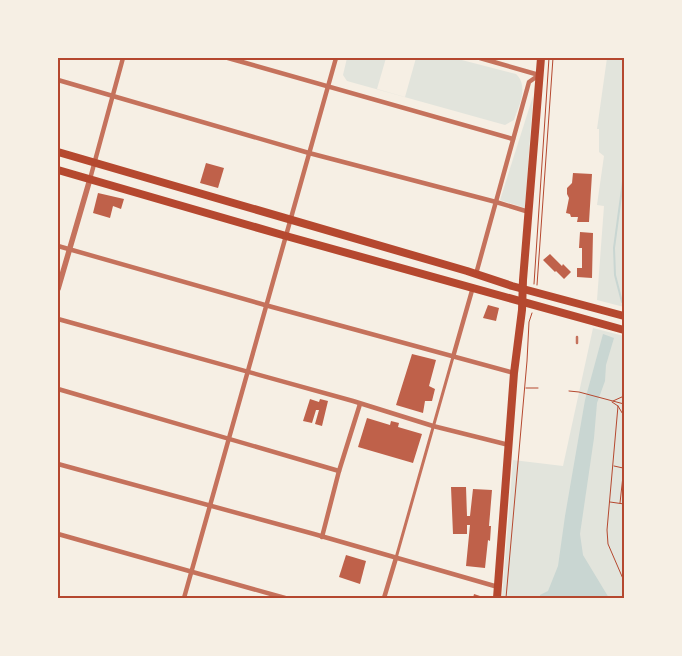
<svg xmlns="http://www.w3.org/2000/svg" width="682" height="656" font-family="Rubik,sans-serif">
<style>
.green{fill:#e2e4dc}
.water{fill:#c9d6d2}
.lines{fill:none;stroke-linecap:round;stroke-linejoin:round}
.stream{stroke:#c9d6d2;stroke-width:2}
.building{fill:#bf614a}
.path{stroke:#b5482f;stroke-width:1}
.service{stroke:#c5725c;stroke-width:2.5}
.pedestrian{stroke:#c5725c;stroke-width:3}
.minor{stroke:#c5725c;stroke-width:4.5}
.tertiary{stroke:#c5725c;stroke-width:5.5}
.primary{stroke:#b5482f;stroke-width:8}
.neatline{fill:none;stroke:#b5482f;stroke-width:2}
</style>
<rect width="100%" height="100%" fill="#f6efe4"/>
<g class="green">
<path d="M 347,58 L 386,58 L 377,89 L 405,97 L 416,58 L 454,58 L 516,74 C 529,86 519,106 514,120 L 505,125 L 347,81 L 343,75 Z"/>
<polygon points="589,58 624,58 624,307 597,300 604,206 597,205 604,156 599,152 599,129 597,129 607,58"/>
<polygon points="533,96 525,208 500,200"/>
<polygon points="593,328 624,336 624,598 502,598 513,460 563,466"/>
</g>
<polygon class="water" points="603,334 614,338 606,365 605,381 597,403 594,438 580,534 583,555 609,598 540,598 540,595 548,591 558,566 565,516 585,400"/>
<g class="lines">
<polyline class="stream" points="622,302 615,275 614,248 624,174 624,133"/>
</g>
<g class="building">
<polygon points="206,163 224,168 218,188 200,183"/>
<polygon points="573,173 592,174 589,222 577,222 578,217 571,217 570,214 566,213 569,198 567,194 567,188 572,183"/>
<polygon points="98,193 124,199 121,209 113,206 110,218 93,213"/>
<polygon points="580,232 593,233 592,278 577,277 577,268 582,268 582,248 579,248"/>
<polygon points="550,254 562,266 563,264 571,272 564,279 556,271 555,272 543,260"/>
<polygon points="488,305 499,308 496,321 483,318"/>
<polygon points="412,354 436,360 429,386 435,389 432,401 425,401 423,413 396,405"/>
<polygon points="310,399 319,402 320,399 328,401 322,426 315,424 319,410 316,410 312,423 303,421"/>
<polygon points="367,418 390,425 391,421 399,423 398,427 422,434 413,463 358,447"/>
<polygon points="451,487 466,487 467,516 470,516 473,489 492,490 489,526 491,526 490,541 488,540 485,568 466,566 470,525 467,525 467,534 453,534"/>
<polygon points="346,555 366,561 360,584 339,577"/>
<polygon points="474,594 483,597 483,598 473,598"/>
</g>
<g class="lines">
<g class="path">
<polyline points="534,284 549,58"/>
<polyline points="537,285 553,58"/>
<polyline points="526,388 538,388"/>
<polyline points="569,391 579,392 624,404"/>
<polyline points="613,401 624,396"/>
<polyline points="612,402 618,406 624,416"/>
<polyline points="618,406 607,530 608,544 624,581"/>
<polyline points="614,466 623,468"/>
<polyline points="610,502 624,504"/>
<polyline points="620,503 624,467"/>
<polyline points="506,598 527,361 529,322 532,313"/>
</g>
<polyline class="service" points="577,343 577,337"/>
<polyline class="pedestrian" points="396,558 453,357"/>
<g class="minor">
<polyline points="228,58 513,139"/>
<polyline points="480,58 539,75"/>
<polyline points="58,80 309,153 496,202 529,212"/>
<polyline points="90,179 123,58"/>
<polyline points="58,246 265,305 514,373"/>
<polyline points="476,274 529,82 539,75"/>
<polyline points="58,319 353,401 433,426 509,445"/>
<polyline points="453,357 473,287"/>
<polyline points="58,389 339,471"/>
<polyline points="58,464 314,534 498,587"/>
<polyline points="58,534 285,598"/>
<polyline points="322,537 339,471 360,404"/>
<polyline points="184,598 336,58"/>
<polyline points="384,598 396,558"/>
</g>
<polyline class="tertiary" points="58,289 90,179"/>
<g class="primary">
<polyline points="58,152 467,271 512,286 624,316"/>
<polyline points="58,170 286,236 624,330"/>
<polyline points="497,598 514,373 522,310 523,280 541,58"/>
</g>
</g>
<rect width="682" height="656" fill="none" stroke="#f6efe4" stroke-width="118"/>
<rect x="59" y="59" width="564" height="538" class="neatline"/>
</svg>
